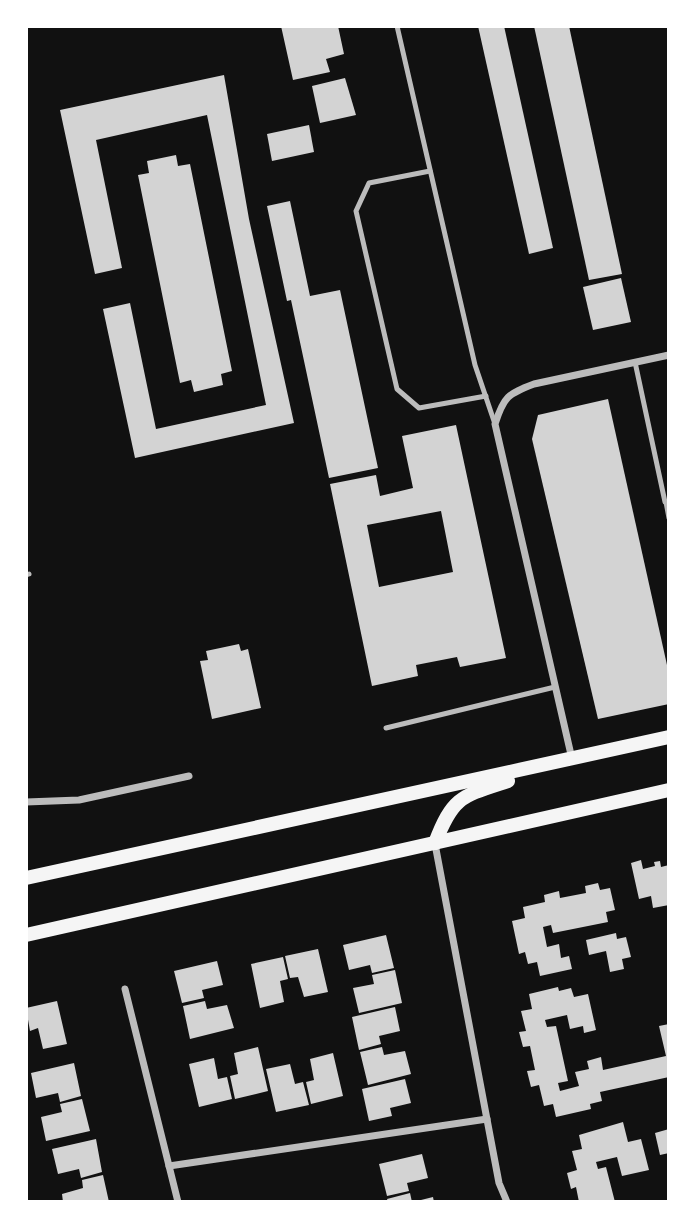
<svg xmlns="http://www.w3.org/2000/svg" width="695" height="1228" font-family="'Sofia Sans Condensed',sans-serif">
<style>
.building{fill:#d3d3d3;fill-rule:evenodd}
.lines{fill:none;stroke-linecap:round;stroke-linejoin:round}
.service{stroke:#bcbcbc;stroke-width:5}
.minor{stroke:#bcbcbc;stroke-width:7}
.secondary{stroke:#f5f5f5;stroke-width:14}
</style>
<rect width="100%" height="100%" fill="#111"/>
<g class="building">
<polygon points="281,26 338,26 344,54 326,59 330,72 293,80"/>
<polygon points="478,26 504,26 553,248 529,254"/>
<polygon points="534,26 569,26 622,274 589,280"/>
<polygon points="224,75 249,219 294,423 135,458 103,309 130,303 156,429 266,405 207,115 96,140 122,268 95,274 60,110"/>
<polygon points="345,78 356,115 320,123 312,86"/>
<polygon points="309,125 314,152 272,161 267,134"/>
<polygon points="176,155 178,166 190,164 232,371 221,374 223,385 194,392 191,380 180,383 138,175 149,173 147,161"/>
<polygon points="290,201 310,296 340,290 378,468 329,478 291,300 287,301 267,206"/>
<polygon points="621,278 631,322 593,330 583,287"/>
<polygon points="608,399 669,674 669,704 598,719 532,439 538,415"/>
<path d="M 456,425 L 506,658 L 460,667 L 457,657 L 416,665 L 418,676 L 372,686 L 330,484 L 376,475 L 380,496 L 413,488 L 402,436 ZM 441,511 L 453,572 L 379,587 L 367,525 Z"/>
<polygon points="239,644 241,651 248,649 261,708 212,719 200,661 208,660 206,651"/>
<polygon points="641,860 643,869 655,866 654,862 660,861 661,867 669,865 669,905 653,908 651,896 639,899 631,863"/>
<polygon points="598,883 600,890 610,888 615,910 606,912 608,922 553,933 551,925 543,927 547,947 559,944 561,958 569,956 572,969 540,976 537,962 528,964 525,952 519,954 512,921 525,918 523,907 545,902 544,895 559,891 560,898 586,893 585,886"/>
<polygon points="616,933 617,939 626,937 631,957 622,959 624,969 610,972 606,951 589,955 586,940"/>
<polygon points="386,935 394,968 372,973 370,965 349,970 343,945"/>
<polygon points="318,949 328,992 304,997 298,977 290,978 285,956"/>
<polygon points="283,957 288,979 280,981 284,1002 260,1008 251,964"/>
<polygon points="217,961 223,985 202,990 204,998 182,1003 174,971"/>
<polygon points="395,970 402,1003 359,1013 353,988 374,984 372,975"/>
<polygon points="558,987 559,991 571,988 574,997 588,994 596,1030 584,1033 583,1026 570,1029 567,1015 545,1020 547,1027 556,1026 568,1081 558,1083 560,1091 579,1086 575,1072 589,1069 587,1061 601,1057 603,1070 666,1056 659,1026 669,1024 669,1077 600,1092 602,1101 590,1104 591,1109 556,1117 553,1104 544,1106 539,1085 531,1087 527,1071 535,1070 530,1046 523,1047 519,1032 526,1031 521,1011 532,1009 529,994"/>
<polygon points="57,1001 67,1044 43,1049 38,1028 30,1031 26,1008"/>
<polygon points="205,1001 207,1009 227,1005 234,1028 190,1039 183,1006"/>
<polygon points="395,1007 400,1031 379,1036 381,1044 359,1050 352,1017"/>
<polygon points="258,1047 268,1091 235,1099 230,1076 238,1074 234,1053"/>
<polygon points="382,1047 384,1055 405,1051 411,1074 368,1085 360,1052"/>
<polygon points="333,1053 343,1096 311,1104 306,1082 314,1080 310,1059"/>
<polygon points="214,1058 218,1079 227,1077 232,1099 199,1107 189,1064"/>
<polygon points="74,1063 81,1096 60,1102 58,1093 36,1098 31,1073"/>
<polygon points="290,1064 295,1084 303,1082 309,1105 276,1112 266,1069"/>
<polygon points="405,1079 411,1103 390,1108 392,1116 369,1121 362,1089"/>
<polygon points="82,1099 90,1131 46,1141 41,1117 62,1112 60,1104"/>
<polygon points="623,1122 628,1142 641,1139 649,1170 622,1176 617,1157 596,1162 598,1169 606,1167 615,1202 579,1202 576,1187 571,1189 567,1173 577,1170 572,1151 582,1149 579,1135"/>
<polygon points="669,1129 669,1153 660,1155 655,1133"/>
<polygon points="96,1139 102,1172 81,1178 79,1169 58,1174 52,1149"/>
<polygon points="422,1154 428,1178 407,1183 409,1191 387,1196 379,1164"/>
<polygon points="103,1175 109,1202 63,1202 62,1194 83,1188 82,1180"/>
<polygon points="410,1193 412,1202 388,1202 387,1199"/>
<polygon points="433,1197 434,1202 417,1202 417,1201"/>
</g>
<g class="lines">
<g class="service">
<polyline points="397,26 475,365 495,424"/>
<polyline points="430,171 369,183 356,211 397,389 419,408 486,396"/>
<polyline points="635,362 665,502"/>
<polyline points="666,502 669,518"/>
<polyline points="26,575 29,574"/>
<polyline points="386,728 555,687"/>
</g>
<g class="minor">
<path d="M 572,759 L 495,424 C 504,396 508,394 534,384 L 669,355"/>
<polyline points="26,802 79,800 189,776"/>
<polyline points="435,844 499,1183 507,1202"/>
<polyline points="125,989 178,1202"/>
<polyline points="169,1166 487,1119"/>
</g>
<g class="secondary">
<path d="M 435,843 C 453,796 462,796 508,781"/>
<polyline points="26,878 669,737"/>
<polyline points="26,935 669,790"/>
</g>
</g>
<rect width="695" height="1228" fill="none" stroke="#ffffff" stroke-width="56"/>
</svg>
